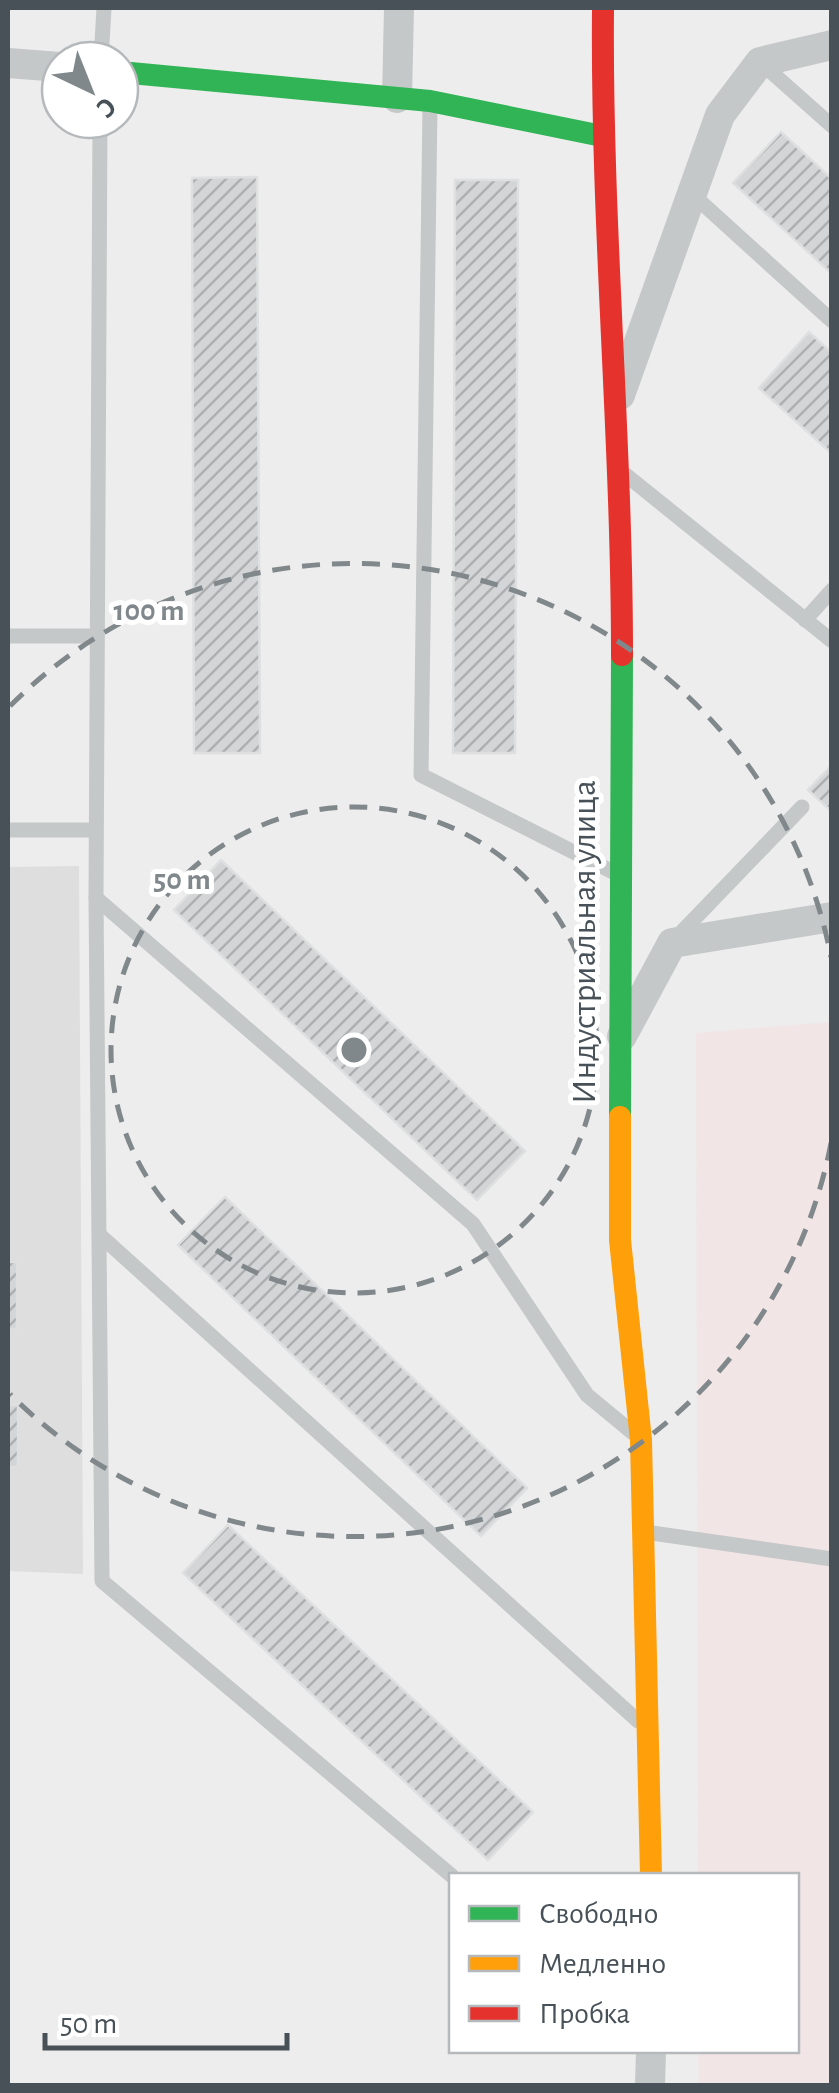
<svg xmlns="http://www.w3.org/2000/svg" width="839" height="2093" font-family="'Alegreya Sans',sans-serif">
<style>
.education{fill:#dfdede}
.medical{fill:#f2e5e5}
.building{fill:url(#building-hatch);stroke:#dedfe0;stroke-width:2.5}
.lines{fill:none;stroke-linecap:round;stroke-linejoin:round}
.lane{stroke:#c5c8c8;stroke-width:15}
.street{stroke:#c5c8c8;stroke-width:30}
.fast{stroke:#30b455;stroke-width:22}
.slow{stroke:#ff9f0a;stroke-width:22}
.jam{stroke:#e5322d;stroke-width:22}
.ring{fill:none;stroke:#81888c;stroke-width:5;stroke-dasharray:18 12}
.labels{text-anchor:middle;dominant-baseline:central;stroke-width:10;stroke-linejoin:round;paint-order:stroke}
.street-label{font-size:35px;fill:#475157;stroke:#fff}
.centre{fill:#81888c;stroke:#fff;stroke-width:5}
.ring-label{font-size:30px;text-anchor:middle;font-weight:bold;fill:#81888c;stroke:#fff;stroke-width:10;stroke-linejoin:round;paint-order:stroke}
</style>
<defs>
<pattern id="building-hatch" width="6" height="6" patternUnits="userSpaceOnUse" patternTransform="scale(2.5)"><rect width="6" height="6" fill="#d3d5d6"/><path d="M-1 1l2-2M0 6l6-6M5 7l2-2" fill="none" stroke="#adafb0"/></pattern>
</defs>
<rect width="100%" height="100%" fill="#ededed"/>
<polygon class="education" points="79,866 83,1574 8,1571 8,867"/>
<polygon class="medical" points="831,1022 831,2085 699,2085 698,2051 796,2050 796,1876 698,1875 696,1033"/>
<g class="building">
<polygon points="781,132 832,179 832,274 733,183"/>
<polygon points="257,177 260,753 194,753 192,178"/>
<polygon points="455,180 518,180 515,753 453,753"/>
<polygon points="809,332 832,353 832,454 759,388"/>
<polygon points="832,765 832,812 808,790"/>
<polygon points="221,860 525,1151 477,1200 174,910"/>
<polygon points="225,1197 527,1488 481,1536 178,1245"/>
<rect x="8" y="1262" width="9" height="67"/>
<rect x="8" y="1405" width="10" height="62"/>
<polygon points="228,1525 533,1812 488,1860 183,1573"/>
</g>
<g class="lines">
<g class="lane">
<polyline points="101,60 104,8"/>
<polyline points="760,62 832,126"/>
<polyline points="430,105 421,775 615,873"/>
<polyline points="100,120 96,898 473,1224 587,1395 633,1433"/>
<polyline points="692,194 832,321"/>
<polyline points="626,475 832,641"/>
<polyline points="805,620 832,590"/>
<polyline points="8,636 96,636"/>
<polyline points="8,830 95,830"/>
<polyline points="96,898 102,1581 452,1876"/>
<polyline points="674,940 802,807"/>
<polyline points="102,1237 638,1721"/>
<polyline points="645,1532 832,1559"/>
</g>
<g class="street">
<polyline points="8,63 60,67"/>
<polyline points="397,98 399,8"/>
<polyline points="620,395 720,115 760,62 832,45"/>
<polyline points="622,1036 672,943 832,917"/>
<polyline points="650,2086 651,2050"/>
</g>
<g class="fast">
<polyline points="120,72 430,101 602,136"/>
<polyline points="620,1117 622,655"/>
</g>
<polyline class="slow" points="620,1117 620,1240 641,1440 651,1876"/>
<path class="jam" d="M 603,8 C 601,224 622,439 622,655"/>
</g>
<g class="ring">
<circle cx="354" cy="1050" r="243"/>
<path d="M831 1143A486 486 0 0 1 10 1394M10 706A486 486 0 0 1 831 957"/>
</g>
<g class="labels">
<g class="street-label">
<text transform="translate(584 942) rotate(-90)">Индустриальная улица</text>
</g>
</g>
<circle cx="354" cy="1050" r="15" class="centre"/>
<g class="ring-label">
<text x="149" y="620">100 m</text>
<text x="182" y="889">50 m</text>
</g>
<rect width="839" height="2093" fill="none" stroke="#475157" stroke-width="20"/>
<rect x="449" y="1873" width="350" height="180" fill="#ffffff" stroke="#b5b9bc" stroke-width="2.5"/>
<rect x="469" y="1906" width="50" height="15" fill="#30b455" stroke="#b5b9bc" stroke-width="2.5"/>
<text x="539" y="1923" font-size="30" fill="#475157">Свободно</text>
<rect x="469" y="1956" width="50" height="15" fill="#ff9f0a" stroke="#b5b9bc" stroke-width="2.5"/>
<text x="539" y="1973" font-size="30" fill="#475157">Медленно</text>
<rect x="469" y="2006" width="50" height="15" fill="#e5322d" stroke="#b5b9bc" stroke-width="2.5"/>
<text x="539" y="2023" font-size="30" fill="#475157">Пробка</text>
<g transform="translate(90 90) rotate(137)"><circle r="48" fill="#ffffff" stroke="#b5b9bc" stroke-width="2.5"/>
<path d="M0-8L18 38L0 25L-18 38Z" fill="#81888c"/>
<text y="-15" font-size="28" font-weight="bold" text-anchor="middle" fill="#475157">С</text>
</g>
<path d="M45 2033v15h242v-15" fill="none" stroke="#475157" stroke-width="5"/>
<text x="60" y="2033" font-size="30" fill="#475157" stroke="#ffffff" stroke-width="8" paint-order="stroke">50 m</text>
</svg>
